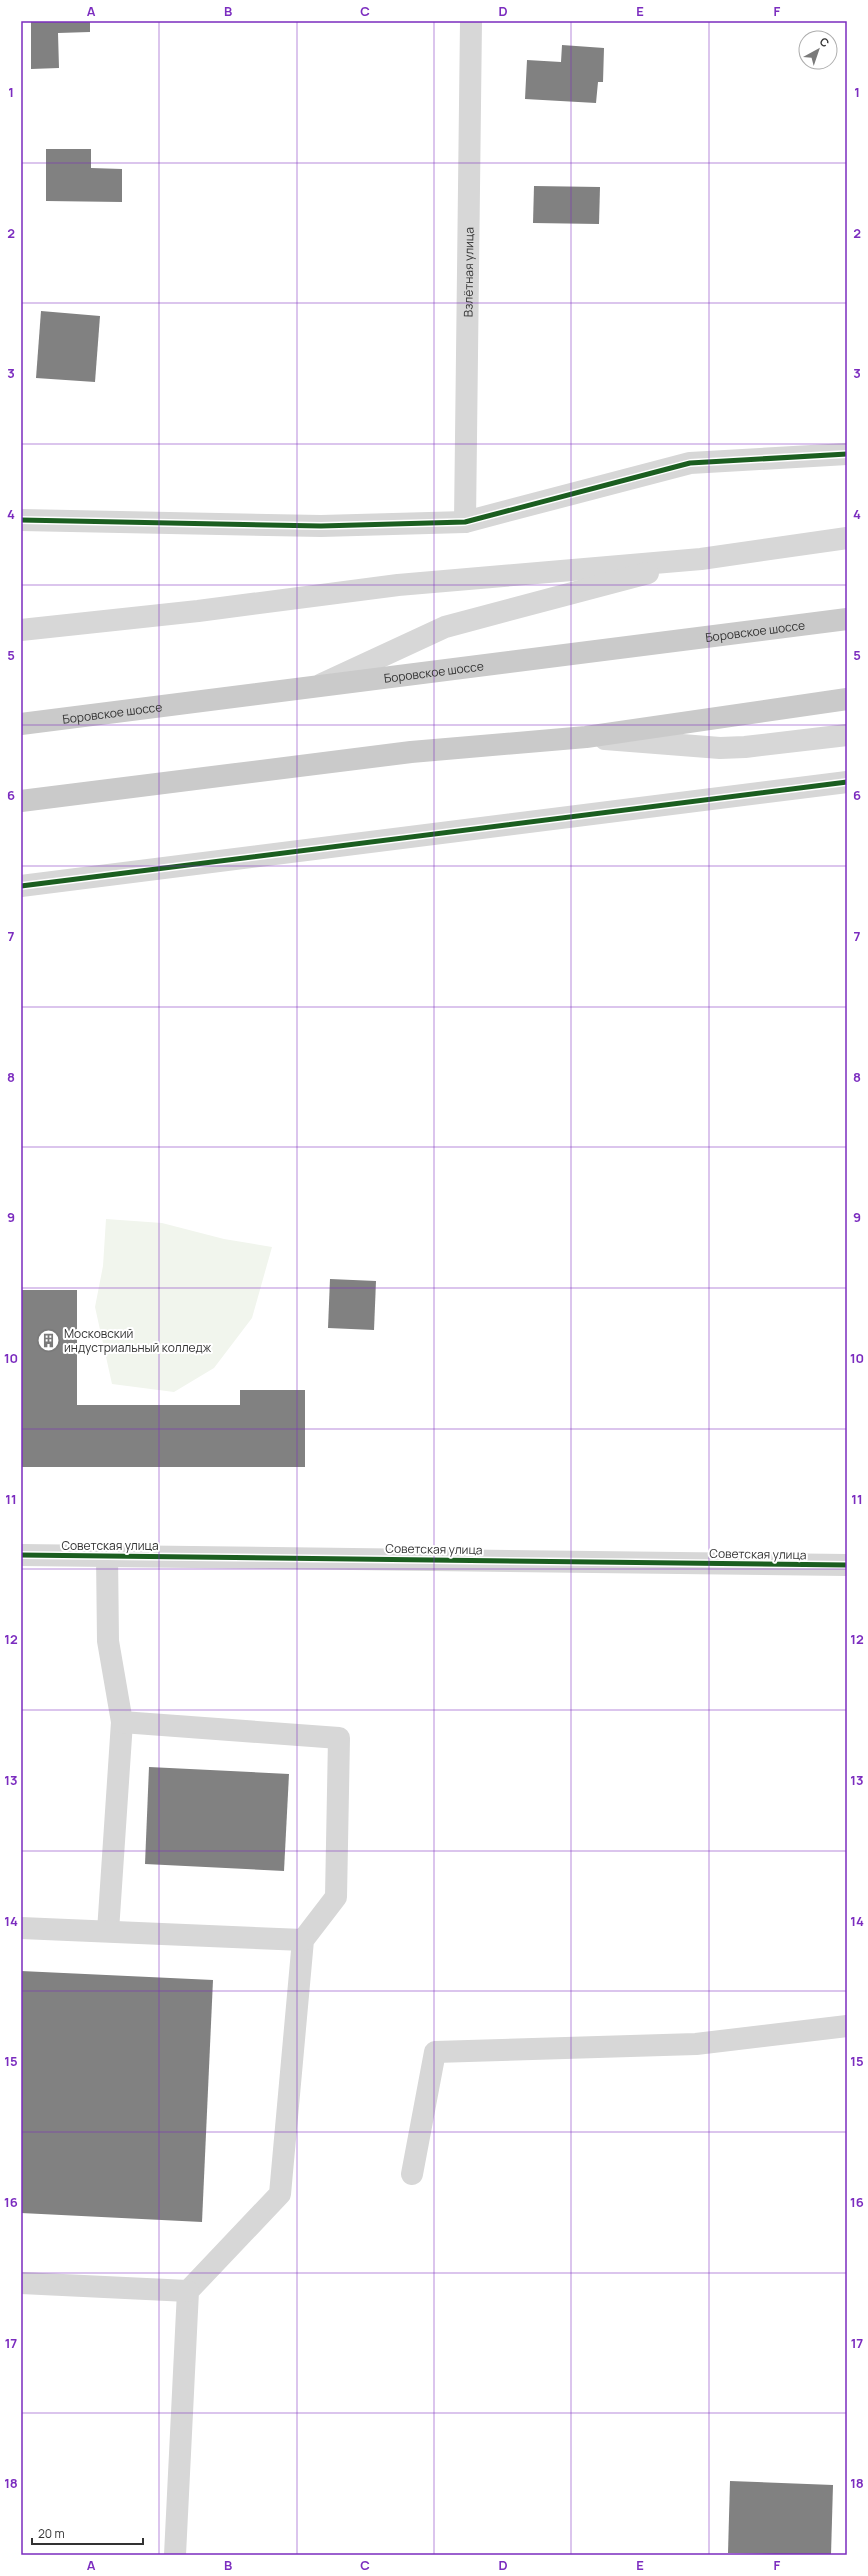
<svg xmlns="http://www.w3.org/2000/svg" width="868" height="2576" font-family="Manrope,sans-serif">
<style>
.green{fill:#f1f5ed}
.building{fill:#818181}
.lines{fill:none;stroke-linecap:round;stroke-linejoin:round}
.minor{stroke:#d7d7d7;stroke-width:22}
.major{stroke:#cacaca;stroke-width:22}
.cycleway-casing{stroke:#fff;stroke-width:8}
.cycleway{stroke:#1b5e20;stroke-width:5}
.grid{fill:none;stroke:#7b2cbf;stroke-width:1;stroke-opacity:0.55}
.labels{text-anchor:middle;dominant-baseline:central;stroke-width:4;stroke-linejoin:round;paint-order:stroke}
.street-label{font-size:12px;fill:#333;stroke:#fff}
.poi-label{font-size:12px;fill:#333;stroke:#fff;text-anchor:start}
.neatline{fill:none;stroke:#7b2cbf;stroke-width:1.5}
.grid-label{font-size:13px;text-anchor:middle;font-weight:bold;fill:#7b2cbf}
</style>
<rect width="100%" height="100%" fill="#fff"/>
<polygon class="green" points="106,1219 162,1223 224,1239 272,1247 252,1318 214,1368 174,1392 112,1384 95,1307 103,1266"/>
<g class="building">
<polygon points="31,21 90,21 90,32 58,33 59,68 31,69"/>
<polygon points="562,45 604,48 603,82 598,82 596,103 525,99 527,60 561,62"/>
<polygon points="46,149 91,149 91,168 122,169 122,202 46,201"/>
<polygon points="534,186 600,187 599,224 533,223"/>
<polygon points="41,311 100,316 95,382 36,378"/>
<polygon points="330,1279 376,1281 374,1330 328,1328"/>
<polygon points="21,1290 77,1290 77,1405 240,1405 240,1390 305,1390 305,1467 21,1467"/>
<polygon points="149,1767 289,1774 284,1871 145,1864"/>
<polygon points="21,1971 213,1980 202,2222 21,2213"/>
<polygon points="730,2481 833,2485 831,2555 728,2553"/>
</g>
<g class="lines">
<g class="minor">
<polyline points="21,520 321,526 465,522 690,463 847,454"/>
<path id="s1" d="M 465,522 L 471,21"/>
<polyline points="21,630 198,611 398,585 701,559 847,538"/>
<polyline points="322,684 445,627 648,573"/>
<polyline points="605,739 720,748 745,747 847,735"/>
<polyline points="21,886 847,782"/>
<polyline points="21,1555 847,1565"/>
<polyline points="107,1555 108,1641 122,1722 108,1931"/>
<polyline points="122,1722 339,1738 336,1897 303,1940 280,2194 188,2291 175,2555"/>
<polyline points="21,1928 303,1940"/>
<polyline points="412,2174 435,2052 696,2044 847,2026"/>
<polyline points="21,2283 188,2291"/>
</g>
<g class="major">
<path id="s2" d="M 21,724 L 847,619"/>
<polyline points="21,801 411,752 586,737 847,699"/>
</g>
<defs>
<g id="cycleway">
<polyline points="21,520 321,526 465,522 690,463 847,454"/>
<polyline points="21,886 847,782"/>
<polyline points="21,1555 847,1565"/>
</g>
</defs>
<use href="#cycleway" class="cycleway-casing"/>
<use href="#cycleway" class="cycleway"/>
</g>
<path class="grid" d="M 159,21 L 159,2555M 297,21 L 297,2555M 434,21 L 434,2555M 571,21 L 571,2555M 709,21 L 709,2555M 21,163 L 847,163M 21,303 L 847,303M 21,444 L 847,444M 21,585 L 847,585M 21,725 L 847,725M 21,866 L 847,866M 21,1007 L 847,1007M 21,1147 L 847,1147M 21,1288 L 847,1288M 21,1429 L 847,1429M 21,1569 L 847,1569M 21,1710 L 847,1710M 21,1851 L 847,1851M 21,1991 L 847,1991M 21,2132 L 847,2132M 21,2273 L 847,2273M 21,2413 L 847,2413"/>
<defs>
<symbol id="building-ring" viewBox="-11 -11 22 22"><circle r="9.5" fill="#fff" stroke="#7a7a7a" stroke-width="1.5"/><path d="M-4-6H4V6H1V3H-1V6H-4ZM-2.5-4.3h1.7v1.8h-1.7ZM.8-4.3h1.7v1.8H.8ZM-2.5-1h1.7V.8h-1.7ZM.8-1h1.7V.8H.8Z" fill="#7a7a7a"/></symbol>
</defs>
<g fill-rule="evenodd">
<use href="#building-ring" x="36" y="1328" width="25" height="25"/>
</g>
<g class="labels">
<g class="street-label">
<text stroke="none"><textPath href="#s1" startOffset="250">Взлётная улица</textPath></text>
<text stroke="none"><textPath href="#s2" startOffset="740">Боровское шоссе</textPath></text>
<text stroke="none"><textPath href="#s2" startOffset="416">Боровское шоссе</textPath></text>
<text stroke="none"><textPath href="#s2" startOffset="92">Боровское шоссе</textPath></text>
<text x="110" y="1545">Советская улица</text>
<text transform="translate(434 1549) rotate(1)">Советская улица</text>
<text transform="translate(758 1554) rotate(1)">Советская улица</text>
</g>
<g class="poi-label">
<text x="64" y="1333">Московский<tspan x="64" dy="14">индустриальный колледж</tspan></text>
</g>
</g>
<rect width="868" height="2576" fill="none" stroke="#ffffff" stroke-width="44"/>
<g transform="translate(818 50) rotate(40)"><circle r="19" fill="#ffffff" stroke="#adadad"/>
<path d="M0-3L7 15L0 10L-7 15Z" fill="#7a7a7a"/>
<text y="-6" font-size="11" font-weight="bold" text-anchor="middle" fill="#333333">С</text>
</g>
<path d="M32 2538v6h111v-6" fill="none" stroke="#333333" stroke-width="2"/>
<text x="38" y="2538" font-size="12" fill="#333333" stroke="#ffffff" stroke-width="3" paint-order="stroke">20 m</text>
<rect x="22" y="22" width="824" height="2532" class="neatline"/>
<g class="grid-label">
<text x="91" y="16">A</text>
<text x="228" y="16">B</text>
<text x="365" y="16">C</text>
<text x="503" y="16">D</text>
<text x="640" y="16">E</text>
<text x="777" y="16">F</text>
<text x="11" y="97">1</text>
<text x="857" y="97">1</text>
<text x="11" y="238">2</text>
<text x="857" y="238">2</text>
<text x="11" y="378">3</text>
<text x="857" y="378">3</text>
<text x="11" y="519">4</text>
<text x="857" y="519">4</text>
<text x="11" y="660">5</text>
<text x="857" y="660">5</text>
<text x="11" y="800">6</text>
<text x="857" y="800">6</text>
<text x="11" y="941">7</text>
<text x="857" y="941">7</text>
<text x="11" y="1082">8</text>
<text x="857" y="1082">8</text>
<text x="11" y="1222">9</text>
<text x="857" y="1222">9</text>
<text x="11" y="1363">10</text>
<text x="857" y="1363">10</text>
<text x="11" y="1504">11</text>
<text x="857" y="1504">11</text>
<text x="11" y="1644">12</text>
<text x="857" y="1644">12</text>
<text x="11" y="1785">13</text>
<text x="857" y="1785">13</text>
<text x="11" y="1926">14</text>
<text x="857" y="1926">14</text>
<text x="11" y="2066">15</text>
<text x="857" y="2066">15</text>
<text x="11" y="2207">16</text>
<text x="857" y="2207">16</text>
<text x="11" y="2348">17</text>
<text x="857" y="2348">17</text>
<text x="11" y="2488">18</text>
<text x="857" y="2488">18</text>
<text x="91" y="2570">A</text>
<text x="228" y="2570">B</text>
<text x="365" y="2570">C</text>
<text x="503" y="2570">D</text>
<text x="640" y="2570">E</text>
<text x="777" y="2570">F</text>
</g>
</svg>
